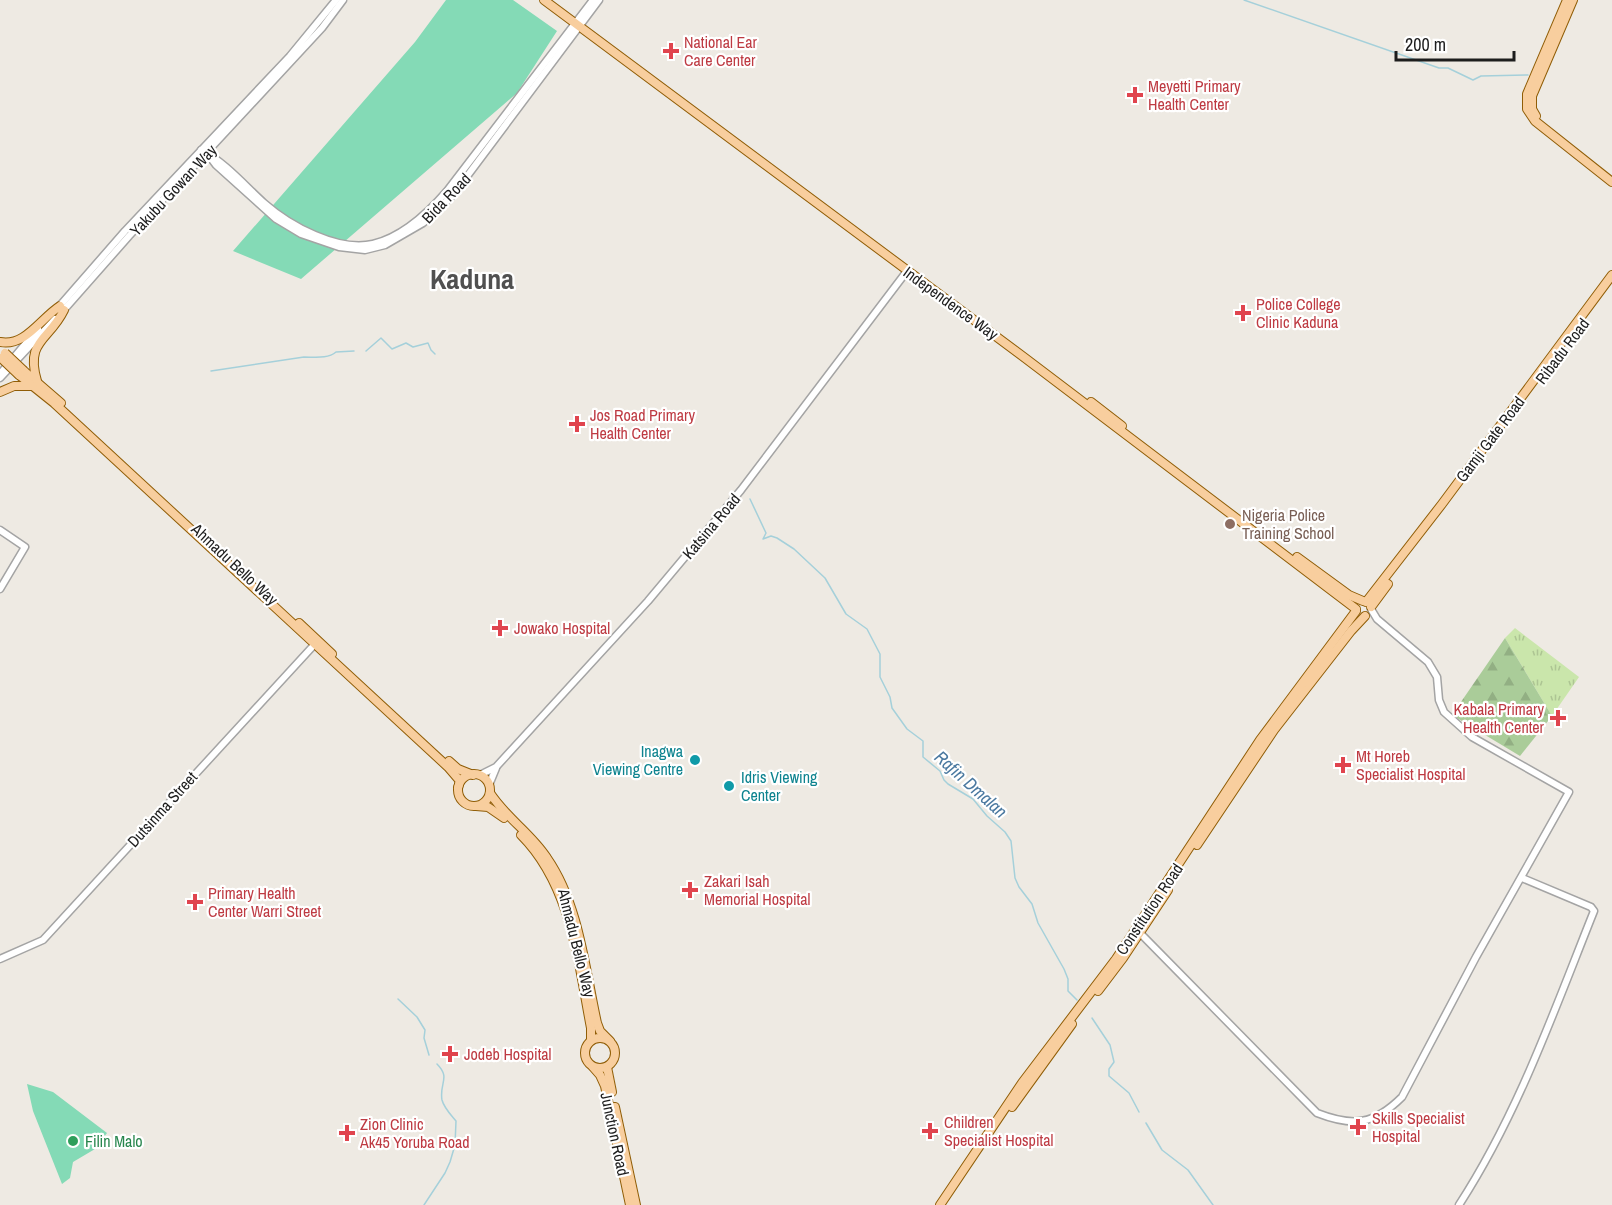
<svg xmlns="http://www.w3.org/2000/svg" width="1612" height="1205" font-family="'Archivo Narrow',sans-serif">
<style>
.grass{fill:url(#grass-tufts)}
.forest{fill:url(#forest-firs)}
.pitch{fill:#84dab6}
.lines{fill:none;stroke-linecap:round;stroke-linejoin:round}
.stream{stroke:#a5d0da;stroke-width:1.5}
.minor-casing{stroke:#a4a4a4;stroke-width:9}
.major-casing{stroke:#905d06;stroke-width:10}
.minor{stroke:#fff;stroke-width:6}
.major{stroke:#f8ce9e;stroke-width:8}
.major-bridge-casing{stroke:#905d06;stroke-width:10;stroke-linecap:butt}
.major-bridge{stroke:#f8ce9e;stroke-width:8}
.health-dot{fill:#e0444e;stroke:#fff;stroke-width:2}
.education-dot{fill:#8d6e63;stroke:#fff;stroke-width:2}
.culture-dot{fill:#0f9aa8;stroke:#fff;stroke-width:2}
.leisure-dot{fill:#2e9e5b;stroke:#fff;stroke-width:2}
.labels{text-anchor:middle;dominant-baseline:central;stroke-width:4.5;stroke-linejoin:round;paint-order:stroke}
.health-label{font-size:16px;fill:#be3a42;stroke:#fff;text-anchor:start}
.street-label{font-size:16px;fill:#1d1d1d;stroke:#fff}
.education-label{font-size:16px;fill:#785e54;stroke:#fff;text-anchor:start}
.culture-label{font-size:16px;fill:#0d838f;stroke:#fff;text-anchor:end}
.leisure-label{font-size:16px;fill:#27864d;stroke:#fff;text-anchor:start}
.water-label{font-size:18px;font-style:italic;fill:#4b79a0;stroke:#fff}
.town-label{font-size:28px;font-weight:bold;fill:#505050;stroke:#fff}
</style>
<defs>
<pattern id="grass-tufts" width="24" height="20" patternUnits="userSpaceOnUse" patternTransform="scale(1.5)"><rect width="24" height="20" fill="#cae6ab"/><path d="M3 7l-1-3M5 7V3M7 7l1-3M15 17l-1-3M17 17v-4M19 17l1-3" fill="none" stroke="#adc593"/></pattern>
<pattern id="forest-firs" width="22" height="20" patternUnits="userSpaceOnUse" patternTransform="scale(1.5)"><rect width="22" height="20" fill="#ac9"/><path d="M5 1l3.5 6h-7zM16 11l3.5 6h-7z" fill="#92af83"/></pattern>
</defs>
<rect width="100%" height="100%" fill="#eeeae3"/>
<polygon class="grass" points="1515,628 1579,677 1552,716 1505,638"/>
<polygon class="forest" points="1505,638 1552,716 1520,756 1452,715"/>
<g class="pitch">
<polygon points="446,0 513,0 557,31 517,93 301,279 233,251 415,42"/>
<polygon points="27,1084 53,1092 107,1133 95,1149 73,1162 70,1178 62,1184 33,1111"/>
</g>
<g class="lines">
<g class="stream">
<polyline points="1244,0 1439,68 1448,68 1473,80 1481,76 1528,75"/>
<polyline points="366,351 381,338 392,349 406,343 413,347 428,343 431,350 435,354"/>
<path d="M 211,371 L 304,357 C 315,357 328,359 336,352 L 354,351"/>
<polyline points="750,499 766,533 763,539 771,536 777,538 794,549 825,578 846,614 867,629 880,654 880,677 890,697 892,708 907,729 923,741 923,757 940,771 944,780 948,784 973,799 987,816 1005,832 1011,841 1015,878 1019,887 1032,904 1038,923 1064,969 1068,979 1068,991 1077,1000"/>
<polyline points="398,999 417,1017 425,1030 424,1038 429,1055"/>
<polyline points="1092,1018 1110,1045 1114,1062 1109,1069 1109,1076 1129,1093 1139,1112"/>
<polyline points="1146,1123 1162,1150 1188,1170 1213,1205"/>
<path d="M 424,1205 L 445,1173 L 450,1162 L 455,1145 L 456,1121 C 451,1115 444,1108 442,1100 C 439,1083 451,1078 437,1064"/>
</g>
<defs>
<g id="minor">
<path d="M 201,150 C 226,163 244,185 264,203 C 290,226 338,252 373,244 C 402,237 428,213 447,191 L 593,0"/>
<polyline points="207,153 216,165 276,219 301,234 339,247 365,250 385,245 423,223 453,195 599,0"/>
<polyline points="57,309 125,231 290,56 336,0"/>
<polyline points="62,312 129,236 322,28 343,0"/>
<polyline points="0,374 38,329"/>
<polyline points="0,378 55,319"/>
<polyline points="0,530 25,547 0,589"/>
<polyline points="480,775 496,767 648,601 741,490 907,271"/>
<polyline points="489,785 496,768"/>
<path d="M 1140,933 L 1317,1113 C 1353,1127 1374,1125 1402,1097 L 1476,957 L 1569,792 L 1472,737 L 1444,712 L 1439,700 L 1437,677 L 1428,662 L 1377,619 L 1371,609"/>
<polyline points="0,959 43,940 314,645"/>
<path d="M 1459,1205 C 1518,1114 1554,1011 1594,911 L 1591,907 L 1522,878"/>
</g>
<g id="major">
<polyline points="544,0 1025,358 1356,609"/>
<polyline points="1567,0 1527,94 1527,109 1535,121 1612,182"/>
<polyline points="1536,116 1532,109 1532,96 1573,0"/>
<path d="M 0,342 C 25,347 40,319 60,306"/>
<polyline points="24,371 61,403"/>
<polyline points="19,375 54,403 448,767 460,781 458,788"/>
<path d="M 37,381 C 25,340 49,341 64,310"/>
<polyline points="0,392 14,386 33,386"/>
<polyline points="1091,402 1122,426"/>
<polyline points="1297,557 1349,595 1363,601"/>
<polyline points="1366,602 1442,504 1612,275"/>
<polyline points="1371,607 1388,584"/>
<polyline points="299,623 332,654"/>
<polyline points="449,761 458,769 473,775"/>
<circle cx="474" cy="790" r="16"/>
<path d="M 490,793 C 506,818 531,833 547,858 C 579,904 585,969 597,1023 L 600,1031 L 610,1041"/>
<polyline points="476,806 488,807 504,818"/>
<path d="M 521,835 C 571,885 578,961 591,1028 L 591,1040"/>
<polyline points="1197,845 1274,730 1351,631 1365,616"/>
<polyline points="1098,991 1123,958 1168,890"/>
<circle cx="600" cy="1053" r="15"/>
<polyline points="593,1067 600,1075 605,1086 630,1205"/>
<polyline points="607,1067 612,1092"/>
<polyline points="615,1107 636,1205"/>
<polyline points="1012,1107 1072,1024"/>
<polyline points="940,1205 1022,1083 1116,959 1260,740 1356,611"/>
</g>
</defs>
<use href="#minor" class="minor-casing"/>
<use href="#major" class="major-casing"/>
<use href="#minor" class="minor"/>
<use href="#major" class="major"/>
<defs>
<g id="major-bridge">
<polyline points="5,353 24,371"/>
<polyline points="1,358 19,375"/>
</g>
</defs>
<use href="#major-bridge" class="major-bridge-casing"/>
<use href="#major-bridge" class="major-bridge"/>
</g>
<g class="health-dot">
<path d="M668 42h6v6h6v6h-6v6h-6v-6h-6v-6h6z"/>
<path d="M1132 86h6v6h6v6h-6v6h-6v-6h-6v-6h6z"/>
<path d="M1240 304h6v6h6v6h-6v6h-6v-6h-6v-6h6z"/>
<path d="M574 415h6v6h6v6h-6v6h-6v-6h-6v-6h6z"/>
<path d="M497 619h6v6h6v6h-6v6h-6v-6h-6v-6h6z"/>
<path d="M1555 709h6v6h6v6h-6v6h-6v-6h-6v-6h6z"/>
<path d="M1340 756h6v6h6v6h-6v6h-6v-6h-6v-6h6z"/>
<path d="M687 881h6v6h6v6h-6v6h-6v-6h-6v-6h6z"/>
<path d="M192 893h6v6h6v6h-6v6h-6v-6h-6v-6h6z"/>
<path d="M447 1045h6v6h6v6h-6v6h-6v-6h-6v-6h6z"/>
<path d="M1355 1118h6v6h6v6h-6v6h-6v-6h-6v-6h6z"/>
<path d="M927 1122h6v6h6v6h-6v6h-6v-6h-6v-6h6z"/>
<path d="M344 1124h6v6h6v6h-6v6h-6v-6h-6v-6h6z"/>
</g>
<circle class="education-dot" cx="1230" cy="524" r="6"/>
<g class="culture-dot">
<circle cx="695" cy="760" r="6"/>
<circle cx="729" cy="786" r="6"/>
</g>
<circle class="leisure-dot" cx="73" cy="1141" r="6"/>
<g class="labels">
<g class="health-label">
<text x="684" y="42">National Ear<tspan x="684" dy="18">Care Center</tspan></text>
<text x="1148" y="86">Meyetti Primary<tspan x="1148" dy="18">Health Center</tspan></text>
<text x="1256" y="304">Police College<tspan x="1256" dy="18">Clinic Kaduna</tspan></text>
<text x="590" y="415">Jos Road Primary<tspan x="590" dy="18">Health Center</tspan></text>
<text x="514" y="628">Jowako Hospital</text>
<text x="1544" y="709" text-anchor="end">Kabala Primary<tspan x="1544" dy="18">Health Center</tspan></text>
<text x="1356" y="756">Mt Horeb<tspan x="1356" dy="18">Specialist Hospital</tspan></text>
<text x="704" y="881">Zakari Isah<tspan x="704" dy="18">Memorial Hospital</tspan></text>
<text x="208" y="893">Primary Health<tspan x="208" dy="18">Center Warri Street</tspan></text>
<text x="464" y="1054">Jodeb Hospital</text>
<text x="1372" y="1118">Skills Specialist<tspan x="1372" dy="18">Hospital</tspan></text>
<text x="944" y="1122">Children<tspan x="944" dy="18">Specialist Hospital</tspan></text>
<text x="360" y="1124">Zion Clinic<tspan x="360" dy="18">Ak45 Yoruba Road</tspan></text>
</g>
<g class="street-label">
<text transform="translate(173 190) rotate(-47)">Yakubu Gowan Way</text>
<text transform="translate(446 198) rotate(-46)">Bida Road</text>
<text transform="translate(951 303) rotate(36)">Independence Way</text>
<text transform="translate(1562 351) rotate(-53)">Ribadu Road</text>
<text transform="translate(1490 439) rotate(-53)">Gamji Gate Road</text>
<text transform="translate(711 526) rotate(-50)">Katsina Road</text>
<text transform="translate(235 564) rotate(43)">Ahmadu Bello Way</text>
<text transform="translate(162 809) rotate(-48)">Dutsinma Street</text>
<text transform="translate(1149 909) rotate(-56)">Constitution Road</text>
<text transform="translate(577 943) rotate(76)">Ahmadu Bello Way</text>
<text transform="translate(615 1134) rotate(78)">Junction Road</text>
</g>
<g class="education-label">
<text x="1242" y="515">Nigeria Police<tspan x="1242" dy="18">Training School</tspan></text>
</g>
<g class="culture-label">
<text x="683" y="751">Inagwa<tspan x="683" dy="18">Viewing Centre</tspan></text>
<text x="741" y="777" text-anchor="start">Idris Viewing<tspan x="741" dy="18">Center</tspan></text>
</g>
<g class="leisure-label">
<text x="85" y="1141">Filin Malo</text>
</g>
<g class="water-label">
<text transform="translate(971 784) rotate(42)">Rafin Dmalan</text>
</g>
<g class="town-label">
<text x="472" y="279">Kaduna</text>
</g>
</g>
<path d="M1396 51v9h118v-9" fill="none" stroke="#1d1d1d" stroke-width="3"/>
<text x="1405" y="51" font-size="18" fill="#1d1d1d" stroke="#ffffff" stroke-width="4.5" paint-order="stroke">200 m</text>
</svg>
